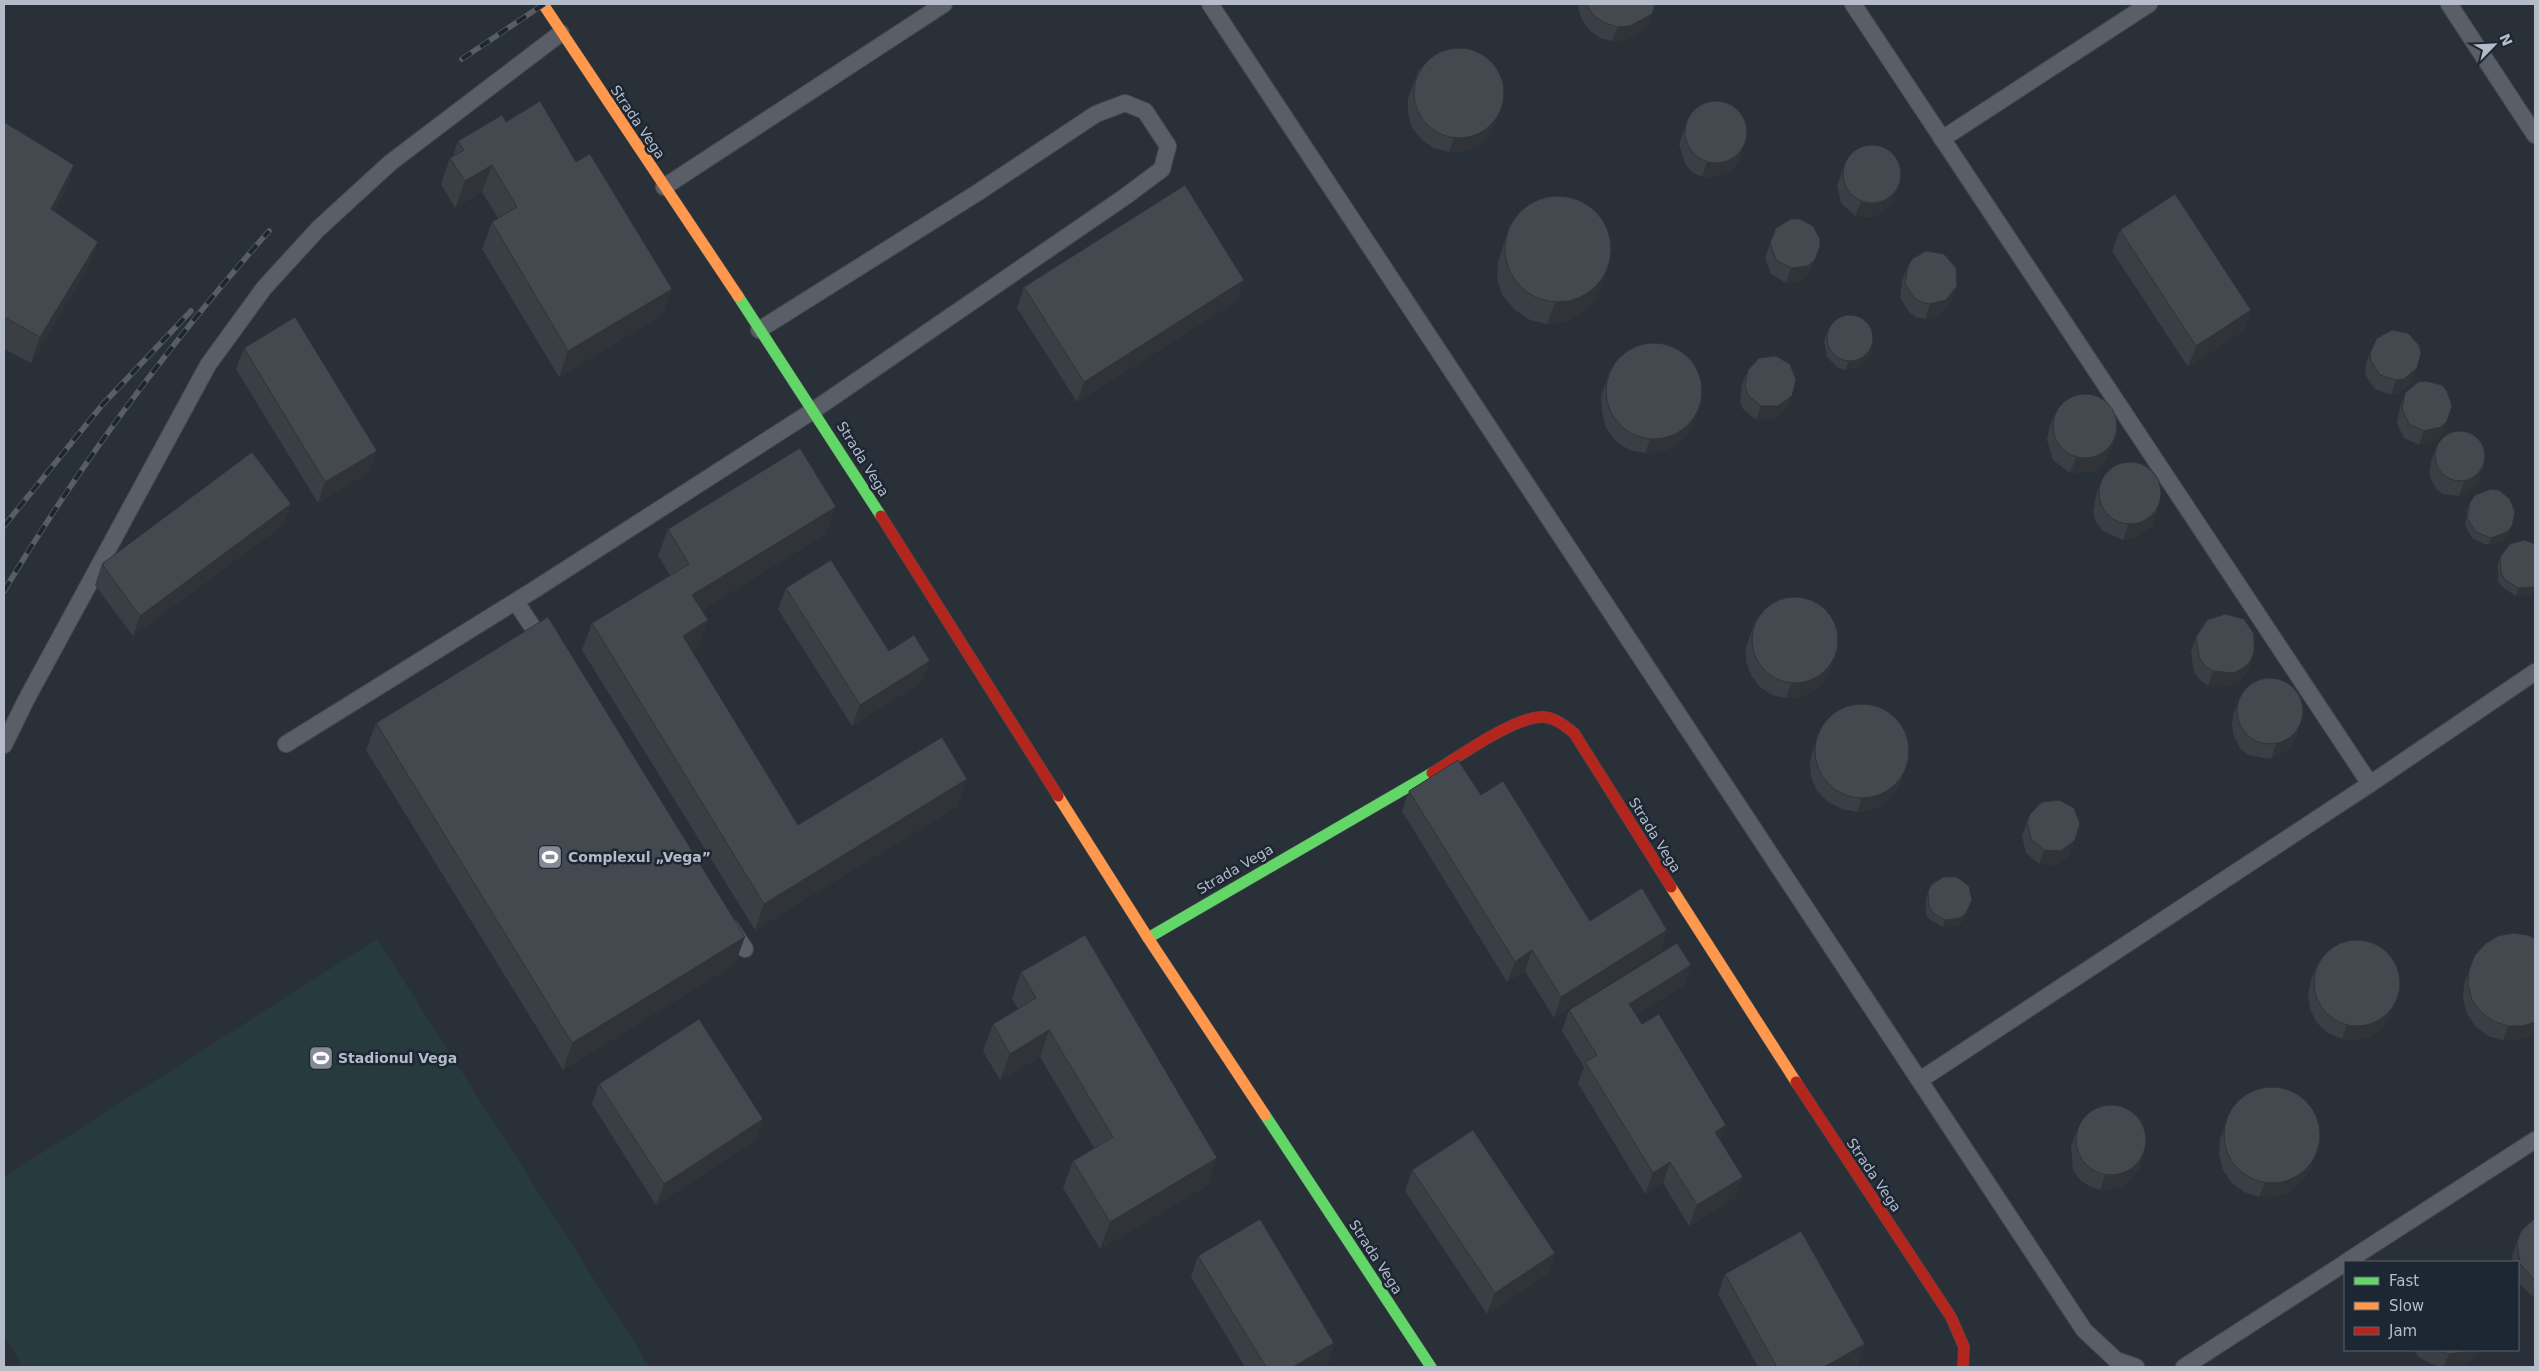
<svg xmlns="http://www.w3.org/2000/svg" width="2539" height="1371" font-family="'DejaVu Sans',sans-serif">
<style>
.green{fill:#273a3e}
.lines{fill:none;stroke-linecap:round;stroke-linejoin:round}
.lane-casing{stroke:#484c53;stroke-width:18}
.fast-casing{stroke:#484c53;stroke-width:12}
.slow-casing{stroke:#484c53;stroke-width:12}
.jam-casing{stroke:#484c53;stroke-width:12}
.lane{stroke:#5a5e66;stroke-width:16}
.fast{stroke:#63d668;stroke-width:11}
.slow{stroke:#ff974d;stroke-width:11}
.jam{stroke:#b3261e;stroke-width:11}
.rail-casing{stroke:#595d64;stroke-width:5.5}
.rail{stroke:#1d2633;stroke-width:4;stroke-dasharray:11;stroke-linecap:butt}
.wall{fill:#3a3f45}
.shaded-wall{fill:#303338}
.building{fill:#444950;stroke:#303338}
.labels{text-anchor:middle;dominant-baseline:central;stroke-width:5;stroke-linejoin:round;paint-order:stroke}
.street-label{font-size:14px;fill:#b4bcc9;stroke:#1d2633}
.poi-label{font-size:14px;font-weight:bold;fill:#b4bcc9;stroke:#1d2633;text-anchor:start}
</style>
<rect width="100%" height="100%" fill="#2a3038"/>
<polygon class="green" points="377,939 650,1367 23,1367 4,1336 4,1177"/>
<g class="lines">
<defs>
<g id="lane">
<polyline points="1210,4 2084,1330 2116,1360 2136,1367"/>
<polyline points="1853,4 2370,784"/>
<polyline points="2449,4 2535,135"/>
<polyline points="1942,139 2149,4"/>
<polyline points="664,187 944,4"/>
<polyline points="516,602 545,646"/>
<polyline points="286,744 537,588 814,410 1126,196 1162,169 1168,146 1145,111 1125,103 1096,114 977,193 759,330"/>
<polyline points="4,745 26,700 208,365 264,288 318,229 390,163 561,33"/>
<polyline points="730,927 745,949"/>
<polyline points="1920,1080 2370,784 2535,672"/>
<polyline points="2346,1262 2535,1140"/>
<polyline points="2184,1367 2345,1263"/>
</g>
<g id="fast">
<polyline points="738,296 881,516"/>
<polyline points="1148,938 1432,773"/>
<polyline points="1265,1115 1431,1367"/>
</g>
<g id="slow">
<polyline points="543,4 738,296"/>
<polyline points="1058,796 1148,938 1265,1115"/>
<polyline points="1671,887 1796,1082"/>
</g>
<g id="jam">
<polyline points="881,516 1058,796"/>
<path d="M 1432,773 C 1457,758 1516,715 1544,717 C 1556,718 1565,726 1574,733 L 1671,887"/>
<polyline points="1796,1082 1951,1317 1964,1347 1963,1367"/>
</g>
</defs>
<use href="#lane" class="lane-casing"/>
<use href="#fast" class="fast-casing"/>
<use href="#slow" class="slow-casing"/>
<use href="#jam" class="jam-casing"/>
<use href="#lane" class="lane"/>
<use href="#fast" class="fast"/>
<use href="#slow" class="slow"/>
<use href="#jam" class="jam"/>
<defs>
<g id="rail">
<polyline points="462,59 544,4"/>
<polyline points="4,526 103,404 191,311"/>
<path d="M 4,591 C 81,462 170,343 269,231"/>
</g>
</defs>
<use href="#rail" class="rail-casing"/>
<use href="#rail" class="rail"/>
</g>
<g class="wall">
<polygon points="1578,4 1656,4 1646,28 1625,41 1612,41 1600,38 1589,30 1582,20 1578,8"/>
<polygon points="1419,69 1496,122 1490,135 1478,146 1464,151 1449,152 1434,148 1422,140 1412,128 1408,113 1408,98"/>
<polygon points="4,122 74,165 65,191 54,211 98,242 88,268 31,363 4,349"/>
<polygon points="506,122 576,162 672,289 662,315 559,377 482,249 492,222 498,218 482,192 455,208 441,184 450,158 453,156 458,141"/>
<polygon points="1684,130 1739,161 1732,170 1712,178 1702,177 1692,172 1685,164 1679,144"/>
<polygon points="1846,161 1895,197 1890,206 1874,217 1855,216 1841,203 1837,185"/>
<polygon points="1510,224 1609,266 1601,286 1594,302 1580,314 1565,322 1547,324 1530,320 1515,310 1503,296 1497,280 1498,262"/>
<polygon points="1776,228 1820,246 1809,274 1803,280 1786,283 1771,274 1765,258"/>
<polygon points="2120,230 2251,310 2243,331 2188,367 2112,251"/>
<polygon points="1908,266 1957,286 1952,300 1941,314 1925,319 1916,317 1909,312 1900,298 1902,281"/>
<polygon points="1024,287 1237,301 1077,402 1017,308"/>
<polygon points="1829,327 1873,346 1871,353 1861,366 1846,370 1838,368 1827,357 1824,341"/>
<polygon points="244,348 377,451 369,472 318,503 236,369"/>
<polygon points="2370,353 2412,383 2399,393 2391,395 2375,389 2366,376 2365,367"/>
<polygon points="1612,367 1695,421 1687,435 1675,446 1661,452 1645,453 1629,450 1616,441 1606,428 1602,412 1601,396"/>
<polygon points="1748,370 1786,410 1773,420 1756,420 1743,409 1740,401 1742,384"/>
<polygon points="2405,393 2441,436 2435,441 2419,445 2404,438 2397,423 2400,407"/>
<polygon points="2054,415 2112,448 2101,467 2091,472 2070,473 2053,460 2047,440 2049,429"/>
<polygon points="2438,443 2484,466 2479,480 2474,488 2459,496 2443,494 2436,489 2429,474 2432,458"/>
<polygon points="2103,477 2157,512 2152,526 2134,538 2123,540 2103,531 2096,522 2093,512 2097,491"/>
<polygon points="2470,502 2509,533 2504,540 2488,545 2473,539 2465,526 2467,509"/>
<polygon points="291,504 283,525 133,636 95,585 102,564"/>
<polygon points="668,529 826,534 702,610 708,620 698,647 692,651 798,825 958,806 755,930 582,650 592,623 670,575 658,556"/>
<polygon points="2535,544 2535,590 2531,594 2516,596 2502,587 2498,581 2498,564 2500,557"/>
<polygon points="786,588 889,651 922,682 852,726 778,609"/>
<polygon points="1756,619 1831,669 1824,681 1814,691 1800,697 1786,698 1772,695 1760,687 1751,675 1746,661 1746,647"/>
<polygon points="2196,637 2254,653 2249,668 2244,676 2238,683 2228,687 2208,686 2200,680 2194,672 2191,652"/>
<polygon points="2239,701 2300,724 2295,739 2290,748 2271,759 2248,755 2240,748 2234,737 2232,726 2233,715"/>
<polygon points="376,723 735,964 563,1070 366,750"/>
<polygon points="1819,732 1902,777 1896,790 1886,802 1872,810 1857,812 1842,809 1828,802 1817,791 1811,777 1810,761 1814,746"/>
<polygon points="1409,791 1481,795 1590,921 1667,930 1660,951 1554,1018 1525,971 1507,982 1402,811"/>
<polygon points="2030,814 2070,855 2056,865 2039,864 2026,853 2022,836"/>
<polygon points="1928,892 1969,907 1963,920 1958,925 1943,927 1930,920 1926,914 1926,899"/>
<polygon points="2535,939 2535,1033 2532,1035 2518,1040 2503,1040 2488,1036 2476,1027 2467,1014 2463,999 2464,984 2475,955"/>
<polygon points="1691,965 1683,986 1636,1015 1721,1140 1735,1198 1689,1226 1663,1183 1645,1194 1578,1083 1584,1067 1562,1031 1569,1010"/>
<polygon points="2317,965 2390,1016 2383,1027 2371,1036 2356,1040 2342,1039 2328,1033 2317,1023 2310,1009 2308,995 2311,980"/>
<polygon points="1021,972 1208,1185 1100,1249 1063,1188 1073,1161 1094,1148 1040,1057 1000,1080 983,1051 993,1024 1018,1009 1012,999"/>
<polygon points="599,1084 763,1119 756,1140 656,1205 592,1104"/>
<polygon points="2231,1110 2316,1154 2311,1168 2302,1182 2290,1192 2275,1197 2259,1197 2244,1192 2232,1183 2223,1170 2219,1155 2220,1139"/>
<polygon points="2076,1132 2139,1169 2123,1187 2100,1190 2089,1186 2080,1180 2073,1170 2071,1147"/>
<polygon points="1412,1170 1555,1253 1548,1274 1487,1314 1405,1191"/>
<polygon points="2535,1218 2535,1296 2531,1295 2518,1282 2518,1262 2513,1262 2512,1256 2521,1231"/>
<polygon points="1198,1256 1334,1343 1327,1364 1321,1367 1245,1367 1191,1277"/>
<polygon points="1725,1274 1865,1344 1857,1365 1854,1367 1758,1367 1718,1294"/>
<polygon points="2413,1350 2480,1350 2479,1352 2470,1361 2457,1367 2441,1367 2431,1364 2419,1357"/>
</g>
<g class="shaded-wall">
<polygon points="1656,4 1646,28 1625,41 1612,41 1618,27"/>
<polygon points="1502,108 1496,122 1490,135 1478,146 1464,151 1449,152 1454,138"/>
<polygon points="1747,138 1739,161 1732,170 1712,178 1702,177 1707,162"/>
<polygon points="74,165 65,191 42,236 51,209"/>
<polygon points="492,165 482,192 455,208 465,181"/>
<polygon points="1900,183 1895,197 1890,206 1874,217 1855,216 1861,202"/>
<polygon points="98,242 88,268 31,363 40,337"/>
<polygon points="1820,246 1809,274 1803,280 1786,283 1791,268"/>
<polygon points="1609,266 1601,286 1594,302 1580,314 1565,322 1547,324 1555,303"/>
<polygon points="1244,280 1237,301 1077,402 1084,382"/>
<polygon points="1957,286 1952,300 1941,314 1925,319 1930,304"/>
<polygon points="672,289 662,315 559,377 568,351"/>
<polygon points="2251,310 2243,331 2188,367 2196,346"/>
<polygon points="1873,346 1871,353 1861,366 1846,370 1848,362"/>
<polygon points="2417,368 2412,383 2399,393 2391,395 2396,380"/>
<polygon points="1792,396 1786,410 1773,420 1756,420 1761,406"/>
<polygon points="1700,407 1695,421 1687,435 1675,446 1661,452 1645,453 1650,439"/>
<polygon points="2447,421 2441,436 2435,441 2419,445 2424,431"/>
<polygon points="2117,434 2112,448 2101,467 2091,472 2070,473 2076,458"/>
<polygon points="377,451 369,472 318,503 325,482"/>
<polygon points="2484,466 2479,480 2474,488 2459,496 2464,482"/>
<polygon points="291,504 283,525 133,636 140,616"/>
<polygon points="836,507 826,534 683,622 692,595"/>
<polygon points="2157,512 2152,526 2134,538 2123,540 2128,525"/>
<polygon points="2512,526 2509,533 2504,540 2488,545 2491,538"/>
<polygon points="2535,586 2535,590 2531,594 2516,596 2518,588"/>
<polygon points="708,620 698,647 673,662 683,636"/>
<polygon points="2254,653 2249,668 2244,676 2238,683 2228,687 2208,686 2213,671"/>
<polygon points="1836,655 1831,669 1824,681 1814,691 1800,697 1786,698 1791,684"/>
<polygon points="930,661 922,682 852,726 860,705"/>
<polygon points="2300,724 2295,739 2290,748 2271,759 2276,744"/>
<polygon points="1907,762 1896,790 1886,802 1872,810 1857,812 1862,798"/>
<polygon points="967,779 958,806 755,930 764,904"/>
<polygon points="2075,840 2070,855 2056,865 2039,864 2044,850"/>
<polygon points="1972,900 1963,920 1958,925 1943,927 1945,920"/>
<polygon points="1667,930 1660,951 1554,1018 1561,997"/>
<polygon points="745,937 735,964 563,1070 572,1043"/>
<polygon points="1532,950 1525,971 1507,982 1515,962"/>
<polygon points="1691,965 1683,986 1621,1024 1629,1004"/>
<polygon points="2395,1002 2390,1016 2383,1027 2371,1036 2356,1040 2342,1039 2347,1025"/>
<polygon points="2535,1022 2535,1033 2532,1035 2518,1040 2503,1040 2508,1026"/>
<polygon points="1049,1030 1040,1057 1000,1080 1010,1054"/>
<polygon points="763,1119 756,1140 656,1205 664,1184"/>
<polygon points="1726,1125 1719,1145 1715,1132"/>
<polygon points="2316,1154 2311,1168 2302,1182 2290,1192 2275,1197 2259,1197 2265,1183"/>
<polygon points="2144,1155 2139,1169 2123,1187 2100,1190 2105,1176"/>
<polygon points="1217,1158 1208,1185 1100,1249 1110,1222"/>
<polygon points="1670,1162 1663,1183 1645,1194 1653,1173"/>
<polygon points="1743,1177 1735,1198 1689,1226 1697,1205"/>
<polygon points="1555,1253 1548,1274 1487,1314 1495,1293"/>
<polygon points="1334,1343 1327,1364 1321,1367 1293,1367"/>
<polygon points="1865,1344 1857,1365 1854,1367 1824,1367"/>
<polygon points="2468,1350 2480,1350 2479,1352 2470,1361 2457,1367 2444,1367 2449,1354"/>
</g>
<g class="building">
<polygon points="1586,4 1655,4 1652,14 1630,26 1618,27 1605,23 1594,16"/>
<circle cx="1459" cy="93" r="45"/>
<polygon points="540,101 576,162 590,154 672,289 568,351 492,222 517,207 492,165 465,181 450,158 464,150 458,141 502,115 506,122"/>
<circle cx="1716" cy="132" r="31"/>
<polygon points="4,122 74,165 51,209 98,242 40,337 4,317"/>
<circle cx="1872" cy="174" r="29"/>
<polygon points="1185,185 1244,280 1084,382 1024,287"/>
<polygon points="2175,194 2251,310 2196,346 2120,230"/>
<circle cx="1558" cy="249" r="53"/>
<polygon points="1791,219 1800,219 1813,226 1820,239 1820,246 1815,260 1808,266 1791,268 1776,260 1770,243 1776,228"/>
<polygon points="1926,251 1944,254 1956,268 1957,286 1946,300 1930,304 1921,302 1914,298 1905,283 1908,266 1912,259"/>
<circle cx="1850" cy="338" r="23"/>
<polygon points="295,317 377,451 325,482 244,348"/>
<polygon points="2392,330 2408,333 2419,345 2421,353 2417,368 2404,379 2396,380 2380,375 2371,361 2370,353 2377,338"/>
<circle cx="1654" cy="391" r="48"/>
<polygon points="1776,356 1790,364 1796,380 1792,396 1778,406 1761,406 1748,395 1745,386 1748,370 1759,358"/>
<polygon points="2426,381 2442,385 2447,391 2452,406 2447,421 2441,427 2424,431 2409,424 2402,409 2405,393 2418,382"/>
<circle cx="2085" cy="426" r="32"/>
<circle cx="2460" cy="456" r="25"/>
<polygon points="800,448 836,507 692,595 708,620 683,636 798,825 942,737 967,779 764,904 592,623 689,564 668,529"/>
<polygon points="252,452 291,504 140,616 102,564"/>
<circle cx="2130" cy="493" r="31"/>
<polygon points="2491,489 2499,490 2510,499 2515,512 2512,526 2507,532 2491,538 2476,532 2467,518 2470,502 2475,495"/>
<polygon points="2524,540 2535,544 2535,586 2534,587 2518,588 2505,580 2501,573 2500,557 2510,544"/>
<polygon points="831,560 889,651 914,635 930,661 860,705 786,588"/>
<circle cx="1795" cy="640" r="43"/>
<polygon points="2225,614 2244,619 2254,634 2254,653 2250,662 2243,668 2234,673 2213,671 2205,666 2199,657 2196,637 2207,620"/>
<polygon points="548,617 745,937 572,1043 376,723"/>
<circle cx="2270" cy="711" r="33"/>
<circle cx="1862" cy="751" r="47"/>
<polygon points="1458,760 1481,795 1503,781 1590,921 1642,888 1667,930 1561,997 1532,950 1515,962 1409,791"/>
<polygon points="2059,800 2074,808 2080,824 2075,840 2061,851 2044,850 2031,839 2027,822 2030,814 2042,802"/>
<polygon points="1943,877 1957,877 1969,886 1972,900 1966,913 1960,918 1945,920 1933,913 1929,906 1928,892 1931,885"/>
<polygon points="2513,933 2528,935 2535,939 2535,1022 2523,1026 2508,1026 2493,1021 2481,1012 2472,1000 2468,985 2469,970 2475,955 2485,944 2498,936"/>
<polygon points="1085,935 1217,1158 1110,1222 1073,1161 1113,1137 1049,1030 1010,1054 993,1024 1036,998 1021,972"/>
<circle cx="2357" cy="983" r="43"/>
<polygon points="1677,943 1691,965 1629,1004 1642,1024 1659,1014 1726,1125 1715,1132 1743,1177 1697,1205 1670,1162 1653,1173 1585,1062 1597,1055 1569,1010"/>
<polygon points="699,1019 763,1119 664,1184 599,1084"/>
<circle cx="2272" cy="1135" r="48"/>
<circle cx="2111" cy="1140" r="35"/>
<polygon points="1473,1130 1555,1253 1495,1293 1412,1170"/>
<polygon points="2535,1218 2535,1280 2520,1264 2517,1242 2521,1231"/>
<polygon points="1260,1219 1334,1343 1293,1367 1266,1367 1198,1256"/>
<polygon points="1801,1231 1865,1344 1824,1367 1777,1367 1725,1274"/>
<polygon points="2435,1350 2468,1350 2462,1352 2449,1354"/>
</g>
<defs>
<symbol id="stadium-square" viewBox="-11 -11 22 22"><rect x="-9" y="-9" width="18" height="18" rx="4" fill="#848b96" stroke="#1d2633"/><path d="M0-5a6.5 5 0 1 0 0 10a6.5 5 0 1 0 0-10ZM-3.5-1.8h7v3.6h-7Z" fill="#fff"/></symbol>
</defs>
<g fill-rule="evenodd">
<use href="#stadium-square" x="536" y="843" width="28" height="28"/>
<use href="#stadium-square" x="307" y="1044" width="28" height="28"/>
</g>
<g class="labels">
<g class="street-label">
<text transform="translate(638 122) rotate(56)">Strada Vega</text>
<text transform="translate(863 459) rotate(58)">Strada Vega</text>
<text transform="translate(1655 835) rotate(58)">Strada Vega</text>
<text transform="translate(1235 869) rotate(-30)">Strada Vega</text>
<text transform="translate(1874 1175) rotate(56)">Strada Vega</text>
<text transform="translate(1376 1257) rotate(57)">Strada Vega</text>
</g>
<g class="poi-label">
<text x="568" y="857">Complexul „Vega”</text>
<text x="338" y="1058">Stadionul Vega</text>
</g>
</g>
<rect width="2539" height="1371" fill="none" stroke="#b4bcc9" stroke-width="10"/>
<rect x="2344" y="1261" width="175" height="90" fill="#1d2633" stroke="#59626f"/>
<rect x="2354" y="1277" width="25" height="8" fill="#63d668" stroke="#59626f"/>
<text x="2389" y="1286" font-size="15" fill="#b4bcc9">Fast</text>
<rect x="2354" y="1302" width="25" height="8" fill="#ff974d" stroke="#59626f"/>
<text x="2389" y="1311" font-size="15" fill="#b4bcc9">Slow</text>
<rect x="2354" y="1327" width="25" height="8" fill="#b3261e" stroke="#59626f"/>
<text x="2389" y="1336" font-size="15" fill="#b4bcc9">Jam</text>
<g transform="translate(2494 45) rotate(66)" stroke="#1d2633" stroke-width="4" paint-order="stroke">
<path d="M0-4L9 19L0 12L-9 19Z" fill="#b4bcc9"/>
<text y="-8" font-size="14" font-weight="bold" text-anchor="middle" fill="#b4bcc9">N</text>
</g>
</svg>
